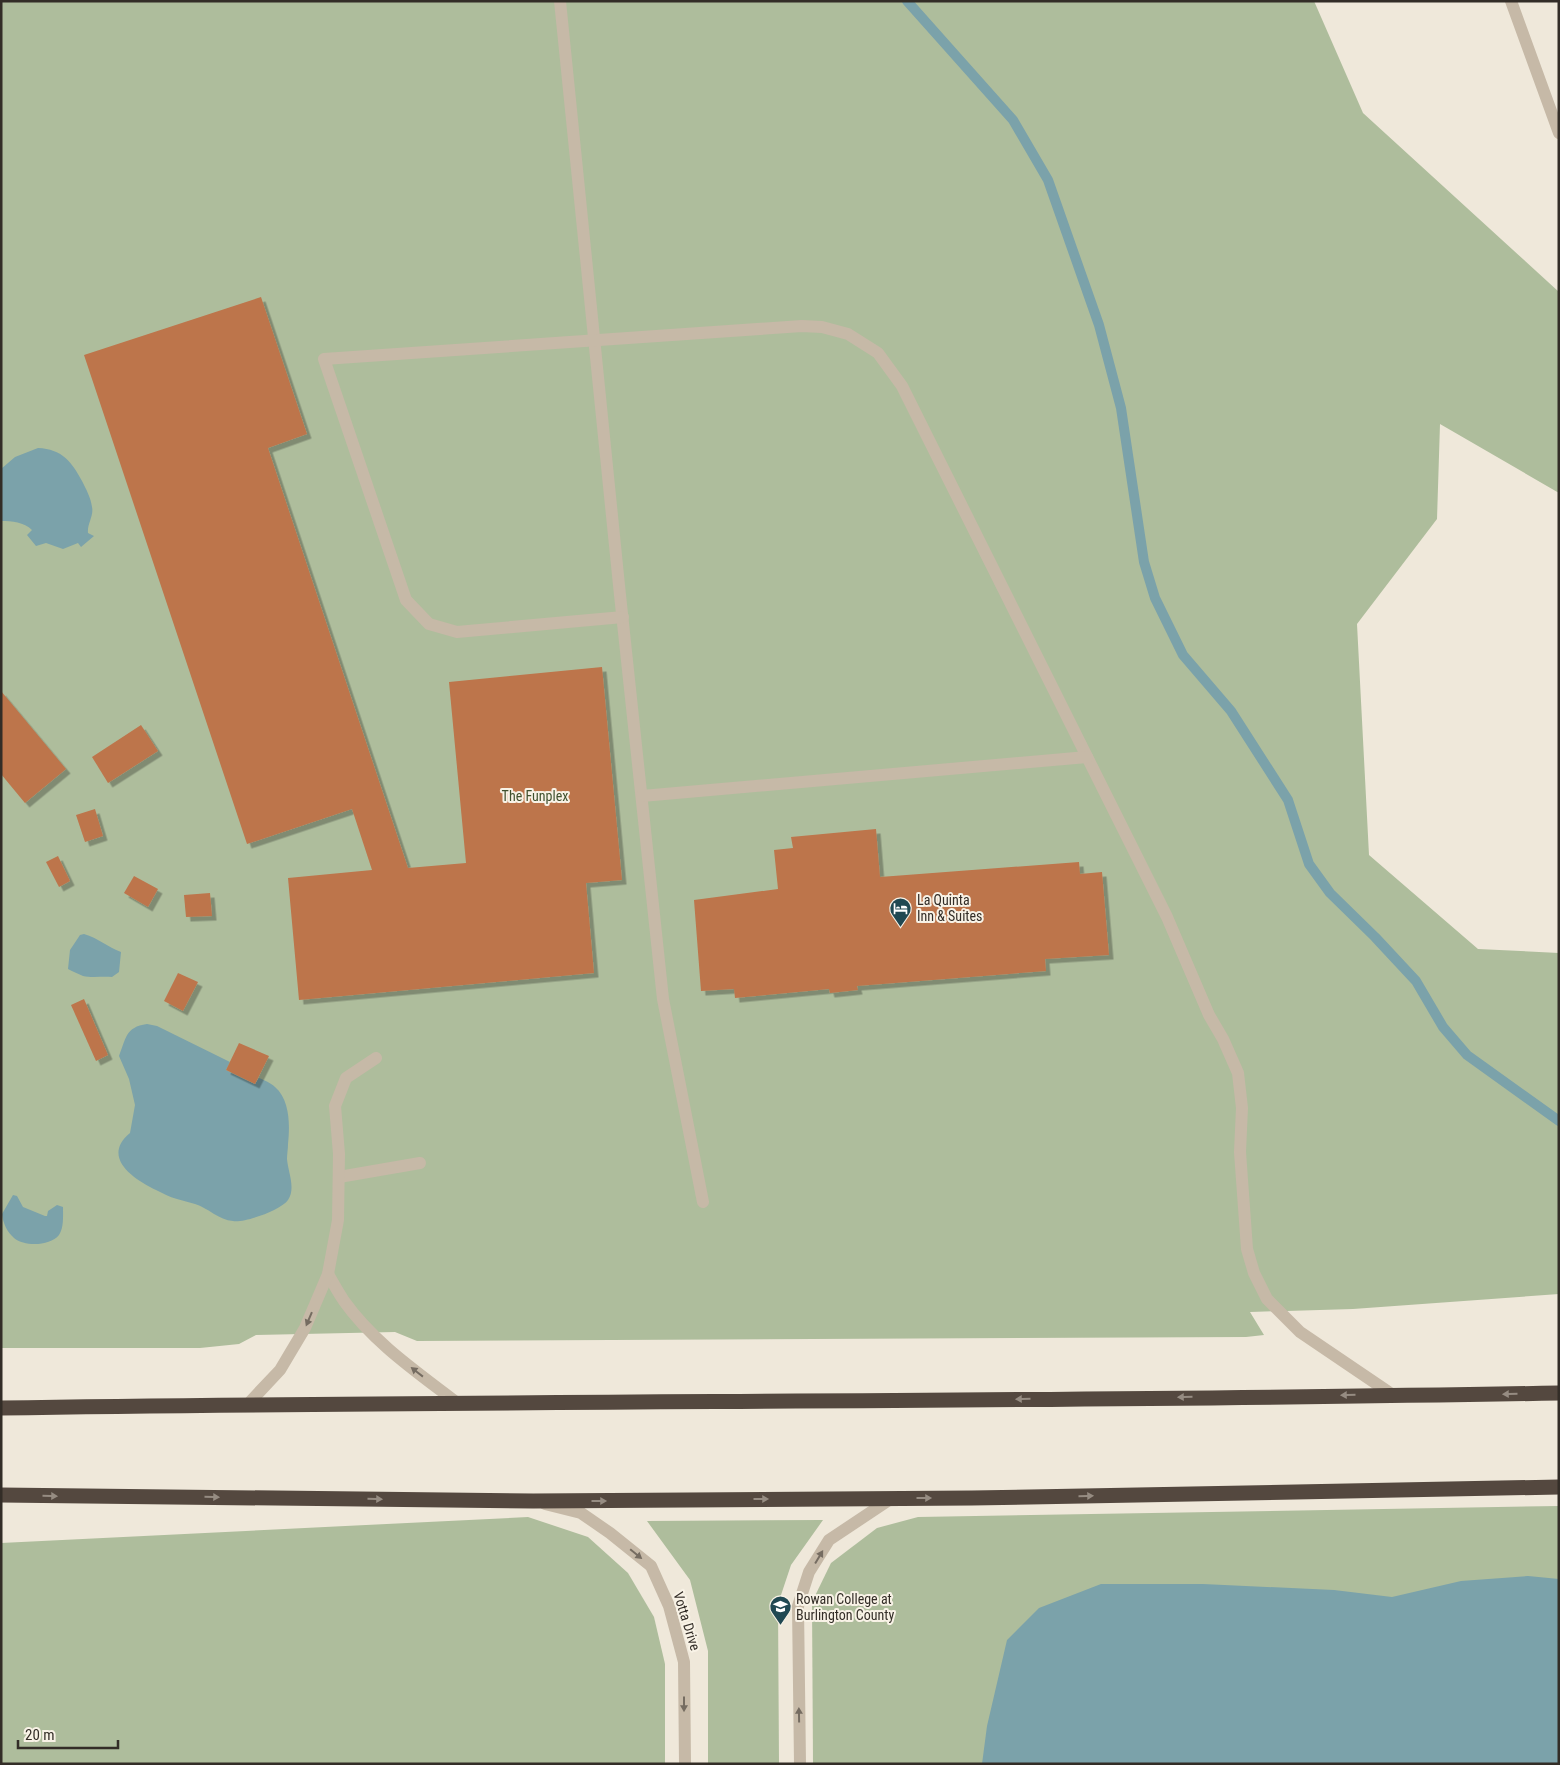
<svg xmlns="http://www.w3.org/2000/svg" width="1560" height="1765" font-family="'Roboto Condensed',sans-serif">
<style>
.green{fill:#aebd9c}
.water{fill:#7ba2aa}
.lines{fill:none;stroke-linecap:round;stroke-linejoin:round}
.stream{stroke:#7ba2aa;stroke-width:10}
.building{fill:#bd754b;filter:url(#shadow)}
.minor{stroke:#c6b9a7;stroke-width:12}
.highway{stroke:#54483f;stroke-width:15}
.oneway{fill:#756c61}
.oneway2{fill:#968c82}
.labels{text-anchor:middle;dominant-baseline:central;stroke-width:4;stroke-linejoin:round;paint-order:stroke}
.park-label{font-size:14px;fill:#3f502d;stroke:#f8f2e6}
.poi-label{font-size:14px;fill:#332d27;stroke:#f8f2e6;text-anchor:start}
.street-label{font-size:14px;fill:#332d27;stroke:#f8f2e6}
</style>
<defs>
<filter id="shadow"><feDropShadow dx="4.5" dy="4.5" stdDeviation="0" flood-color="#0004"/></filter>
</defs>
<rect width="100%" height="100%" fill="#efe8da"/>
<g class="green">
<polygon points="1,1 1314,1 1363,113 1559,292 1559,493 1440,424 1437,519 1357,624 1369,855 1478,949 1559,953 1559,1294 1353,1309 1250,1312 1264,1335 1246,1337 417,1341 395,1332 256,1335 239,1344 200,1348 1,1348"/>
<polygon points="1559,1506 1559,1764 813,1764 812,1602 831,1563 877,1528 918,1517"/>
<polygon points="528,1517 588,1537 628,1573 654,1617 665,1664 665,1764 1,1764 1,1543"/>
<polygon points="823,1520 791,1565 778,1604 779,1764 708,1764 708,1651 690,1580 647,1521"/>
</g>
<g class="water">
<path d="M 38,448 C 62,449 72,462 82,481 C 86,489 91,498 92,507 C 94,516 87,524 88,533 L 94,536 L 81,547 L 78,543 L 63,549 L 46,543 L 36,546 L 27,535 L 32,530 C 24,522 12,521 1,521 L 1,469 L 15,457 Z"/>
<path d="M 84,934 C 98,938 108,947 121,952 L 119,972 L 112,977 C 103,976 92,978 83,976 C 78,974 72,971 68,969 L 70,950 L 80,935 Z"/>
<path d="M 147,1024 L 157,1026 L 230,1062 L 226,1070 L 255,1084 L 259,1078 C 264,1080 271,1083 275,1087 C 290,1100 290,1125 288,1144 C 288,1149 287,1154 287,1159 C 288,1172 296,1188 288,1200 C 281,1210 245,1223 233,1221 C 219,1220 208,1208 195,1204 C 189,1202 183,1201 177,1199 C 169,1197 163,1193 156,1190 C 133,1179 101,1157 130,1133 L 135,1105 L 129,1079 L 119,1056 C 126,1039 125,1027 147,1024 Z"/>
<path d="M 13,1195 L 17,1196 L 23,1207 L 45,1216 L 47,1216 L 48,1211 L 57,1205 L 63,1207 C 63,1215 64,1228 59,1235 C 50,1246 25,1247 14,1238 C 7,1232 3,1223 2,1214 Z"/>
<polygon points="1528,1576 1559,1579 1559,1764 982,1764 987,1726 1007,1640 1039,1608 1101,1584 1203,1584 1334,1590 1392,1597 1461,1581"/>
</g>
<g class="lines">
<polyline class="stream" points="907,1 1013,120 1048,180 1099,325 1121,408 1144,562 1155,598 1183,655 1231,711 1288,800 1309,864 1330,893 1375,937 1416,981 1443,1027 1467,1055 1559,1121"/>
</g>
<g class="building">
<polygon points="261,297 307,434 268,448 408,868 466,863 449,682 602,667 622,880 586,883 594,973 299,1000 288,878 372,870 352,809 247,844 84,355"/>
<polygon points="1,691 66,769 25,803 1,774"/>
<polygon points="141,725 158,751 108,783 92,757"/>
<polygon points="95,809 103,836 85,842 76,815"/>
<polygon points="876,829 880,877 1079,862 1080,874 1102,872 1109,955 1045,959 1046,971 857,986 858,990 830,993 829,989 735,998 734,989 701,991 694,900 778,889 774,850 793,848 791,837"/>
<polygon points="58,856 70,881 59,887 46,862"/>
<polygon points="134,876 158,889 148,907 124,893"/>
<polygon points="210,893 212,916 186,917 184,895"/>
<polygon points="178,973 198,982 183,1011 164,1001"/>
<polygon points="84,999 108,1055 96,1061 71,1005"/>
<polygon points="239,1043 269,1056 255,1084 226,1070"/>
</g>
<g class="lines">
<g class="minor">
<polyline points="560,1 620,595 663,999 703,1202"/>
<polyline points="1511,1 1559,133"/>
<polyline points="623,617 457,632 429,624 406,600 324,359 802,326 822,327 848,334 878,353 902,386 1167,917 1209,1015 1223,1039 1238,1073 1242,1108 1240,1152 1247,1249 1254,1273 1267,1299 1300,1332 1393,1395"/>
<polyline points="642,796 1087,757"/>
<polyline points="339,1177 420,1163"/>
<path d="M 328,1274 C 333,1283 338,1292 344,1301 C 373,1342 417,1372 456,1402"/>
<polyline points="248,1404 280,1370 305,1328 328,1274 338,1220 339,1154 335,1106 346,1078 376,1058"/>
<polyline points="545,1504 581,1513 610,1533 651,1566 669,1606 684,1662 685,1764"/>
<polyline points="800,1764 798,1606 809,1572 829,1540 892,1498"/>
</g>
<g class="highway">
<path d="M 1,1408 C 520,1400 1040,1403 1559,1393"/>
<polyline points="1,1495 533,1501 972,1498 1559,1487"/>
</g>
</g>
<defs><path id="oneway-solid" d="M-6-.8H1V-3.2L6.5 0L1 3.2V.8H-6Z" transform="scale(1.25)"/></defs>
<g class="oneway">
<use href="#oneway-solid" transform="translate(309 1319) rotate(113)"/>
<use href="#oneway-solid" transform="translate(417 1372) rotate(-142)"/>
<use href="#oneway-solid" transform="translate(636 1554) rotate(39)"/>
<use href="#oneway-solid" transform="translate(819 1557) rotate(-59)"/>
<use href="#oneway-solid" transform="translate(684 1704) rotate(90)"/>
<use href="#oneway-solid" transform="translate(799 1715) rotate(-91)"/>
</g>
<g class="oneway2">
<use href="#oneway-solid" transform="translate(1510 1394) rotate(179)"/>
<use href="#oneway-solid" transform="translate(1348 1395) rotate(179)"/>
<use href="#oneway-solid" transform="translate(1185 1397) rotate(179)"/>
<use href="#oneway-solid" transform="translate(1023 1399) rotate(179)"/>
<use href="#oneway-solid" transform="translate(50 1496) rotate(1)"/>
<use href="#oneway-solid" transform="translate(1086 1496) rotate(-1)"/>
<use href="#oneway-solid" transform="translate(212 1497) rotate(1)"/>
<use href="#oneway-solid" transform="translate(924 1498)"/>
<use href="#oneway-solid" transform="translate(375 1499) rotate(1)"/>
<use href="#oneway-solid" transform="translate(761 1499)"/>
<use href="#oneway-solid" transform="translate(599 1501)"/>
</g>
<defs>
<symbol id="hotel-pin" viewBox="-11 -11 22 30"><path d="M0 17L-7.5 6A9.5 9.5 0 1 1 7.5 6Z" fill="#204852" stroke="#f8f2e6"/><path d="M-6-4.5h1.5V1H6V5H4.5V3h-9V5H-6ZM-4 0a1.8 1.8 0 1 1 3.6 0ZM.5 0V-2.5h3Q6-2.5 6 0Z" fill="#fff"/></symbol>
<symbol id="university-pin" viewBox="-11 -11 22 30"><path d="M0 17L-7.5 6A9.5 9.5 0 1 1 7.5 6Z" fill="#204852" stroke="#f8f2e6"/><path d="M0-5L7-2L0 1L-7-2ZM-4 1L0 2.5L4 1V4Q0 6-4 4Z" fill="#fff"/></symbol>
</defs>
<g fill-rule="evenodd">
<use href="#hotel-pin" x="888" y="896" width="25" height="34"/>
<use href="#university-pin" x="768" y="1594" width="25" height="34"/>
</g>
<g class="labels">
<g class="park-label">
<text x="535" y="796">The Funplex</text>
</g>
<g class="poi-label">
<text x="917" y="900">La Quinta<tspan x="917" dy="16">Inn &amp; Suites</tspan></text>
<text x="796" y="1599">Rowan College at<tspan x="796" dy="16">Burlington County</tspan></text>
</g>
<g class="street-label">
<text transform="translate(687 1621) rotate(73)">Votta Drive</text>
</g>
</g>
<rect width="1560" height="1765" fill="none" stroke="#332d27" stroke-width="5"/>
<path d="M18 1740v8h100v-8" fill="none" stroke="#332d27" stroke-width="2.5"/>
<text x="25" y="1740" font-size="15" fill="#332d27" stroke="#f8f2e6" stroke-width="4" paint-order="stroke">20 m</text>
</svg>
